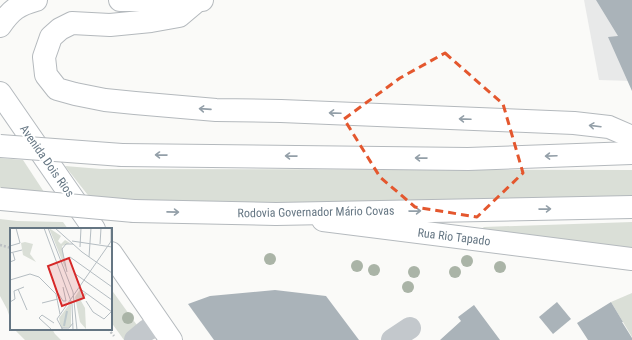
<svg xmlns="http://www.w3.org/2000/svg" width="632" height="340" font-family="'Roboto Condensed',sans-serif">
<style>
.built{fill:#e8e9e9}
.green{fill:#dadfd7}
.building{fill:#aab3b9}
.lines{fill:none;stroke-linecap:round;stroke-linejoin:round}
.major-casing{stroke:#b5babe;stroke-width:24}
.highway-casing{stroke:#b4b9bd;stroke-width:24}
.path{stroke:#bbbfc2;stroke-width:2.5;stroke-dasharray:2 2;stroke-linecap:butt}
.minor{stroke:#c3c8cc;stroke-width:22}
.major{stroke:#fff;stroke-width:22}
.highway{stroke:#fff;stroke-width:22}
.highway-bridge-casing{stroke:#b4b9bd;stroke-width:24;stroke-linecap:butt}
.highway-bridge{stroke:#fff;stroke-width:22}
.tree{fill:#aab4a7}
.oneway{stroke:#939fa8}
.marked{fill:none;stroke:#e4572e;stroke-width:3;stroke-dasharray:8 5;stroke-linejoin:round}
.labels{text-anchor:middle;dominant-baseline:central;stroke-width:4;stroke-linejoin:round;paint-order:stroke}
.street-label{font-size:12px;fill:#657683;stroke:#fff}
.inset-river{fill:none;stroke:#bbc7cb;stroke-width:2}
.inset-road{fill:none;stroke:#b5bdc2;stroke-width:1}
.view{fill:#d62828;fill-opacity:0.15;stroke:#d62828;stroke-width:2}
.inset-edge{fill:none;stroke:#657683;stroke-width:2}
</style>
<rect width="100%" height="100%" fill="#fafaf8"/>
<polygon class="built" points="584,0 632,0 632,81 599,80"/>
<g class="green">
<polygon points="0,158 23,160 46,195 0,191"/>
<polygon points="65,166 101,169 632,170 632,196 394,205 317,205 91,199"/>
<polygon points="0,219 17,221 63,222 68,229 11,229 11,321 7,309 0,296"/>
<polygon points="632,222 632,249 481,232 481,229 484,227"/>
<polygon points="111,289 139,328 127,340 124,340 111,322"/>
<polygon points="632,293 632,337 611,302"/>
<polygon points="14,329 52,329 55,334 61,340 25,340"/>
</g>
<g class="building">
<polygon points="596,0 632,0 632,91 608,37 618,36"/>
<polygon points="275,290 326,296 359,340 214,340 188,304 210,296"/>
<polygon points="557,302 571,319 553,334 539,317"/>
<polygon points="611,302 623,322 622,322 632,338 632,340 588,340 577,323"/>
<polygon points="474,305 500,340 440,340 461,321 458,317"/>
</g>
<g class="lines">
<defs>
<g id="major">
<polyline points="120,0 202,0"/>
<path d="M 0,26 C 11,10 18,5 36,0"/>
<polyline points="0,93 94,229"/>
<polyline points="323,220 632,259"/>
<polyline points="111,253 171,340"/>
</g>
<g id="highway">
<polyline points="198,0 179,16 151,21 110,25 72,23 60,29 51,37 44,57 46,75 57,89 75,94 105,100 135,103 216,110 281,111 574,123 609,127 632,137"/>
<polyline points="122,155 468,159 632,153"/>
<polyline points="134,211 276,214 632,207"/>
</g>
</defs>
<use href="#major" class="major-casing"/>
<use href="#highway" class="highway-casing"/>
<g class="path">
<polyline points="0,245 11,248"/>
<polyline points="108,329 114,336"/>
</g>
<g class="minor">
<polyline points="135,340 147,330 160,324"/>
<polyline points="392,340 410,328"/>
</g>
<use href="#major" class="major"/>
<use href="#highway" class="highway"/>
<defs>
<g id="highway-bridge">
<polyline points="0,146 122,155"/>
<polyline points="0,199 134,211"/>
</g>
</defs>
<use href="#highway-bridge" class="highway-bridge-casing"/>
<use href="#highway-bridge" class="highway-bridge"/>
</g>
<g class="tree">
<circle cx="270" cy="259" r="6"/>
<circle cx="467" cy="261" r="6"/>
<circle cx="357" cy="266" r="6"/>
<circle cx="500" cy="267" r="6"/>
<circle cx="374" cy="270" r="6"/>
<circle cx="414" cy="272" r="6"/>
<circle cx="455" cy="272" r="6"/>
<circle cx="408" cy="287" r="6"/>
<circle cx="128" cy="318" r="6"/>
</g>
<defs><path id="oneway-shaft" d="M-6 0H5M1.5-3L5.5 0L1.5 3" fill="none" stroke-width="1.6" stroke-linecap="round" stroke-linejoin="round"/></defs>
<g class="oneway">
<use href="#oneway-shaft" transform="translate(205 109) rotate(-176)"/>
<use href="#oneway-shaft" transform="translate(335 113) rotate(-178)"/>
<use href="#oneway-shaft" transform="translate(465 119) rotate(-178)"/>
<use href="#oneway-shaft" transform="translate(595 126) rotate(-173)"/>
<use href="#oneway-shaft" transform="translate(161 155) rotate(-179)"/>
<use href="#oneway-shaft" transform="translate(291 156) rotate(-179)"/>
<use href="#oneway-shaft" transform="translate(551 156) rotate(178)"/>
<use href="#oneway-shaft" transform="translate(421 158) rotate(-179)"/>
<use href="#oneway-shaft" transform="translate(545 209) rotate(-1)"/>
<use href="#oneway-shaft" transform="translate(415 211) rotate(-1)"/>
<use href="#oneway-shaft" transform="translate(173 212) rotate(1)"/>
</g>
<path class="marked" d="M 445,53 L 503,104 L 523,173 L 477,217 L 415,207 L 380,177 L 344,119 L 400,78 Z"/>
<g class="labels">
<g class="street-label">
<text transform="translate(47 161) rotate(55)">Avenida Dois Rios</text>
<text transform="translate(316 212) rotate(-1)">Rodovia Governador Mário Covas</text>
<text transform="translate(454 237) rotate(7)">Rua Rio Tapado</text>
</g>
</g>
<g transform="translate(10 228)">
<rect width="102" height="102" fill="#fafaf8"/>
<path d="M 39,0 L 51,8 L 48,13 L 51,16 L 55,12 L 60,15 L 52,18 L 56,42 ZM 15,14 L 23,16 L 20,26 L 26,34 L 13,27 L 11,15 ZM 70,61 L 71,68 L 74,65 L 77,66 L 71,73 L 75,80 L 76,101 L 70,94 L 65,69 ZM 61,74 L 61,99 L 51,100 L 49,90 Z" fill="#dadfd7"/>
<path class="inset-river" d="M 54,98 L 57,83"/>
<path class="inset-road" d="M 34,0 L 62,76 L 63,102M 38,0 L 63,64 L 67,102M 45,0 L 72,24 L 102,45M 62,13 L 102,19M 101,14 L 101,0M 90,16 L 91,0M 0,18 L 10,15 L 6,0M 70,19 L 71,0M 0,25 L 12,22M 60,29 L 102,59M 79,29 L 81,0M 0,34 L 5,32 L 3,25M 57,44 L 52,21 L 56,16 L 63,16M 64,45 L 102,72M 0,52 L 20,46 L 29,49 L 46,66 L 50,86M 69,60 L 102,84M 8,61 L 17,82M 48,65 L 53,73 L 56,73 L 53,59M 76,73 L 83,84 L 94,91 L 102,83M 0,74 L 5,71 L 4,63 L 14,59M 32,75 L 48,71M 51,100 L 59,100 L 63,95M 41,101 L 29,90 L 32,87 L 44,95M 53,102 L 47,91 L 102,12"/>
<path class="view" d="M 59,30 L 74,70 L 52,78 L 38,38 Z"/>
<rect width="102" height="102" class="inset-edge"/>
</g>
</svg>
